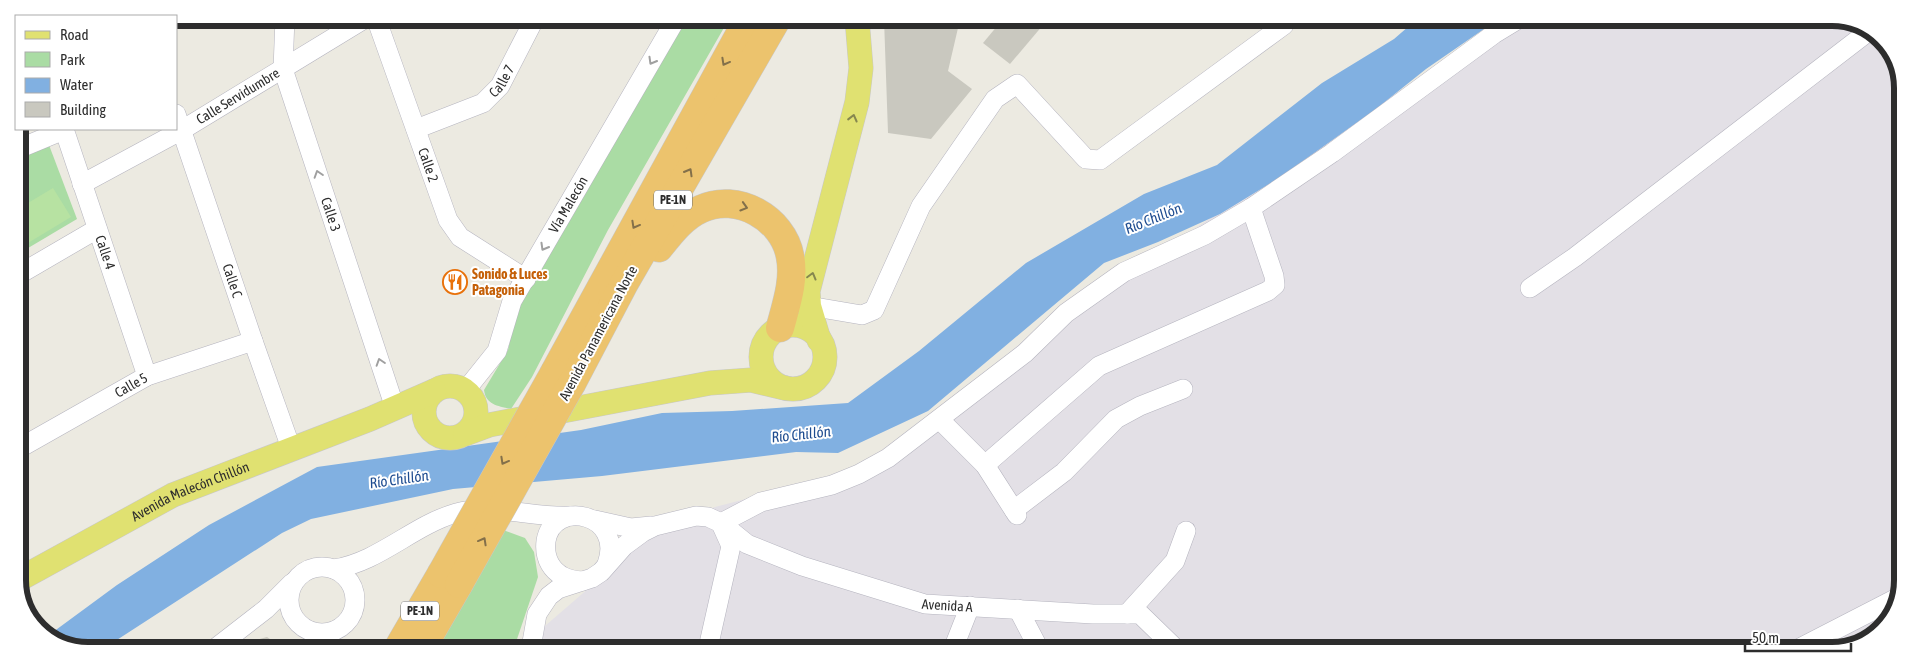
<svg xmlns="http://www.w3.org/2000/svg" width="1920" height="668" font-family="'Asap Condensed',sans-serif">
<style>
.industrial{fill:#e3e0e6}
.green{fill:#aadca4}
.pitch{fill:#b7e2a2}
.water{fill:#81b0e1}
.building{fill:#c9c8bf}
.lines{fill:none;stroke-linecap:round;stroke-linejoin:round}
.minor-casing{stroke:#b5b4bf;stroke-width:20}
.major-casing{stroke:#c8c8c8;stroke-width:25}
.highway-casing{stroke:#c8c8c8;stroke-width:29}
.minor{stroke:#fff;stroke-width:19}
.major{stroke:#e0e171;stroke-width:24}
.highway{stroke:#ecc36d;stroke-width:28}
.highway-bridge-casing{stroke:#c8c8c8;stroke-width:29;stroke-linecap:butt}
.highway-bridge{stroke:#ecc36d;stroke-width:28}
.oneway{stroke:#a0a0a0}
.oneway2{stroke:#83704a}
.oneway3{stroke:#86874f}
.labels{text-anchor:middle;dominant-baseline:central;stroke-width:4;stroke-linejoin:round;paint-order:stroke}
.shield{fill:#fff;stroke:#6c6c6c;stroke-width:1}
.shield-label{font-size:12px;font-weight:bold;fill:#2d2d2d}
.street-label{font-size:14px;fill:#2d2d2d;stroke:#fff}
.food-label{font-size:14px;font-weight:bold;fill:#c56008;stroke:#fff;text-anchor:start}
.water-label{font-size:15px;font-style:italic;fill:#1e4c90;stroke:#fff}
.rim{fill:none;stroke:#2d2d2d;stroke-width:6}
</style>
<rect width="100%" height="100%" fill="#eceae1"/>
<polygon class="industrial" points="1505,20 1855,21 1888,45 1902,83 1899,603 1875,636 1832,650 527,648 545,626 656,530 715,507 854,471 934,415 1095,282 1181,238"/>
<g class="green">
<path d="M 682,19 L 729,19 L 608,230 L 532,377 L 511,409 C 498,406 486,405 484,390 L 508,350 L 518,301 Z"/>
<polygon points="49,145 77,219 18,254 18,158"/>
<polygon points="503,530 525,538 534,552 538,577 514,648 434,648"/>
</g>
<polygon class="pitch" points="53,188 71,217 23,246 18,237 18,209"/>
<polygon class="water" points="1416,20 1492,20 1484,29 1426,69 1376,109 1279,178 1220,214 1158,242 1104,263 928,411 838,453 796,452 602,476 453,489 311,519 282,533 106,647 65,647 49,635 117,585 209,525 317,467 581,430 662,413 732,411 848,403 919,351 1026,263 1144,194 1217,165 1322,83 1394,39"/>
<g class="building">
<polygon points="884,19 949,19 958,28 948,71 972,89 931,139 888,133"/>
<polygon points="1003,19 1035,19 1043,25 1010,64 983,43"/>
<polygon points="267,637 273,641 276,647 252,647 256,640"/>
</g>
<g class="lines">
<defs>
<g id="minor">
<path id="s1" d="M 285,18 L 283,69 L 395,408"/>
<path id="s2" d="M 376,18 L 448,220 L 460,237 L 526,279"/>
<path id="s3" d="M 176,114 L 253,341 L 291,448"/>
<path id="s4" d="M 64,129 L 147,376"/>
<path id="s5" d="M 416,129 L 483,103 L 500,86 L 535,18"/>
<polyline points="18,149 64,130"/>
<path id="s6" d="M 82,184 L 182,130 L 366,18"/>
<polyline points="18,275 97,229"/>
<polyline points="1530,288 1575,257 1869,31"/>
<polyline points="809,306 862,315 874,310 921,206 995,99 1017,84 1086,159 1100,160 1284,25"/>
<path id="s7" d="M 465,391 L 497,351 L 512,301 L 676,19"/>
<polyline points="940,420 985,465 1017,515"/>
<path id="s8" d="M 18,449 L 147,376 L 253,341"/>
<polyline points="985,465 1099,366 1268,291 1275,285 1274,276 1251,208"/>
<polyline points="1014,510 1064,472 1116,419 1140,406 1183,389"/>
<polyline points="595,520 631,528 651,526"/>
<polyline points="721,523 761,502 832,485 859,474 888,458 1025,353 1066,313 1124,272 1205,235 1251,208 1332,153 1494,34 1517,20"/>
<circle cx="322" cy="600" r="33"/>
<path d="M 334,569 C 379,562 412,526 456,513 C 492,503 533,518 570,516"/>
<path d="M 582,581 C 568,580 557,576 550,564 C 546,557 545,549 546,541 C 553,498 625,513 607,564"/>
<polyline points="1018,609 1039,649"/>
<polyline points="1127,614 1175,561 1186,531"/>
<polyline points="217,647 266,609 292,583"/>
<path id="s9" d="M 531,648 L 537,614 L 549,596 L 558,589 L 592,578 L 601,572 L 624,546 L 643,532 L 655,526 L 696,516 L 708,517 L 721,523 L 747,544 L 802,566 L 925,604 L 1093,614 L 1140,614 L 1176,649"/>
<polyline points="708,648 731,546 722,526"/>
<polyline points="953,649 970,606"/>
<polyline points="1796,650 1899,597"/>
</g>
<g id="major">
<circle cx="793" cy="357" r="32"/>
<polyline points="819,340 809,306 808,291 857,102 861,68 857,19"/>
<circle cx="450" cy="412" r="26"/>
<polyline points="465,434 489,425 710,383 751,380 785,388"/>
<path id="s10" d="M 18,580 L 173,495 L 370,419 L 434,391"/>
</g>
<g id="highway">
<path d="M 659,248 C 671,233 683,217 701,209 C 737,192 783,218 790,256 C 795,280 786,305 780,328"/>
<polyline points="554,373 748,19"/>
<polyline points="572,383 624,284 777,19"/>
<polyline points="398,648 441,574"/>
<polyline points="422,648 459,584"/>
</g>
</defs>
<use href="#minor" class="minor-casing"/>
<use href="#major" class="major-casing"/>
<use href="#highway" class="highway-casing"/>
<use href="#minor" class="minor"/>
<use href="#major" class="major"/>
<use href="#highway" class="highway"/>
<defs>
<g id="highway-bridge">
<polyline points="441,574 554,373"/>
<polyline points="459,584 572,383"/>
</g>
</defs>
<use href="#highway-bridge" class="highway-bridge-casing"/>
<use href="#highway-bridge" class="highway-bridge"/>
</g>
<defs><path id="oneway-chevron" d="M-2-3.5L2.5 0L-2 3.5" fill="none" stroke-width="1.6" stroke-linecap="round" stroke-linejoin="round" transform="scale(1.25)"/></defs>
<g class="oneway">
<use href="#oneway-chevron" transform="translate(652 61) rotate(120)"/>
<use href="#oneway-chevron" transform="translate(318 174) rotate(-108)"/>
<use href="#oneway-chevron" transform="translate(544 247) rotate(120)"/>
<use href="#oneway-chevron" transform="translate(380 362) rotate(-108)"/>
</g>
<g class="oneway2">
<use href="#oneway-chevron" transform="translate(725 62) rotate(119)"/>
<use href="#oneway-chevron" transform="translate(689 172) rotate(-60)"/>
<use href="#oneway-chevron" transform="translate(744 207) rotate(17)"/>
<use href="#oneway-chevron" transform="translate(635 225) rotate(119)"/>
<use href="#oneway-chevron" transform="translate(504 461) rotate(119)"/>
<use href="#oneway-chevron" transform="translate(483 541) rotate(-61)"/>
</g>
<g class="oneway3">
<use href="#oneway-chevron" transform="translate(853 118) rotate(-76)"/>
<use href="#oneway-chevron" transform="translate(812 276) rotate(-75)"/>
</g>
<defs>
<symbol id="restaurant-ring" viewBox="-11 -11 22 22"><circle r="9.5" fill="#fff" stroke="#e8710a" stroke-width="1.5"/><path d="M-5-6h1v4h1v-4h1v4h1v-4h1v5L-1.5 .5V6h-2V.5L-5-1ZM5-6V6H3V1.5H1.5Q1.5-4 5-6Z" fill="#e8710a"/></symbol>
</defs>
<g fill-rule="evenodd">
<use href="#restaurant-ring" x="441" y="268" width="28" height="28"/>
</g>
<g class="labels">
<g class="shield">
<rect x="654" y="190.5" width="38" height="19" rx="4"/>
<rect x="401" y="601.5" width="38" height="19" rx="4"/>
</g>
<g class="shield-label">
<text x="673" y="200">PE-1N</text>
<text x="420" y="611">PE-1N</text>
</g>
<g class="street-label">
<text stroke="none"><textPath href="#s5" startOffset="101">Calle 7</textPath></text>
<text stroke="none"><textPath href="#s6" startOffset="179">Calle Servidumbre</textPath></text>
<text stroke="none"><textPath href="#s2" startOffset="156">Calle 2</textPath></text>
<text stroke="none"><textPath href="#s7" startOffset="215">Vía Malecón</textPath></text>
<text stroke="none"><textPath href="#s1" startOffset="204">Calle 3</textPath></text>
<text stroke="none"><textPath href="#s4" startOffset="130">Calle 4</textPath></text>
<text stroke="none"><textPath href="#s3" startOffset="176">Calle C</textPath></text>
<text transform="translate(598 333) rotate(-62)">Avenida Panamericana Norte</text>
<text stroke="none"><textPath href="#s8" startOffset="130">Calle 5</textPath></text>
<text stroke="none"><textPath href="#s10" startOffset="194">Avenida Malecón Chillón</textPath></text>
<text stroke="none"><textPath href="#s9" startOffset="498">Avenida A</textPath></text>
</g>
<g class="food-label">
<text x="472" y="274">Sonido &amp; Luces<tspan x="472" dy="16">Patagonia</tspan></text>
</g>
<g class="water-label">
<text transform="translate(1153 218) rotate(-22)">Río Chillón</text>
<text transform="translate(801 434) rotate(-6)">Río Chillón</text>
<text transform="translate(399 479) rotate(-8)">Río Chillón</text>
</g>
</g>
<path d="M0 0H1920V668H0ZM88 26H1832A62 62 0 0 1 1894 88V580A62 62 0 0 1 1832 642H88A62 62 0 0 1 26 580V88A62 62 0 0 1 88 26Z" fill="#fff" fill-rule="evenodd"/>
<path class="rim" d="M88 26H1832A62 62 0 0 1 1894 88V580A62 62 0 0 1 1832 642H88A62 62 0 0 1 26 580V88A62 62 0 0 1 88 26Z"/>
<rect x="15" y="15" width="162" height="115" fill="#ffffff" stroke="#ababab"/>
<rect x="25" y="31" width="25" height="8" fill="#e0e171" stroke="#ababab"/>
<text x="60" y="40" font-size="15" fill="#2d2d2d">Road</text>
<rect x="25" y="52" width="25" height="15" fill="#aadca4" stroke="#ababab"/>
<text x="60" y="65" font-size="15" fill="#2d2d2d">Park</text>
<rect x="25" y="78" width="25" height="15" fill="#81b0e1" stroke="#ababab"/>
<text x="60" y="90" font-size="15" fill="#2d2d2d">Water</text>
<rect x="25" y="102" width="25" height="15" fill="#c9c8bf" stroke="#ababab"/>
<text x="60" y="115" font-size="15" fill="#2d2d2d">Building</text>
<path d="M1745 643v8h106v-8" fill="none" stroke="#2d2d2d" stroke-width="2.5"/>
<text x="1752" y="643" font-size="15" fill="#2d2d2d" stroke="#ffffff" stroke-width="4" paint-order="stroke">50 m</text>
</svg>
